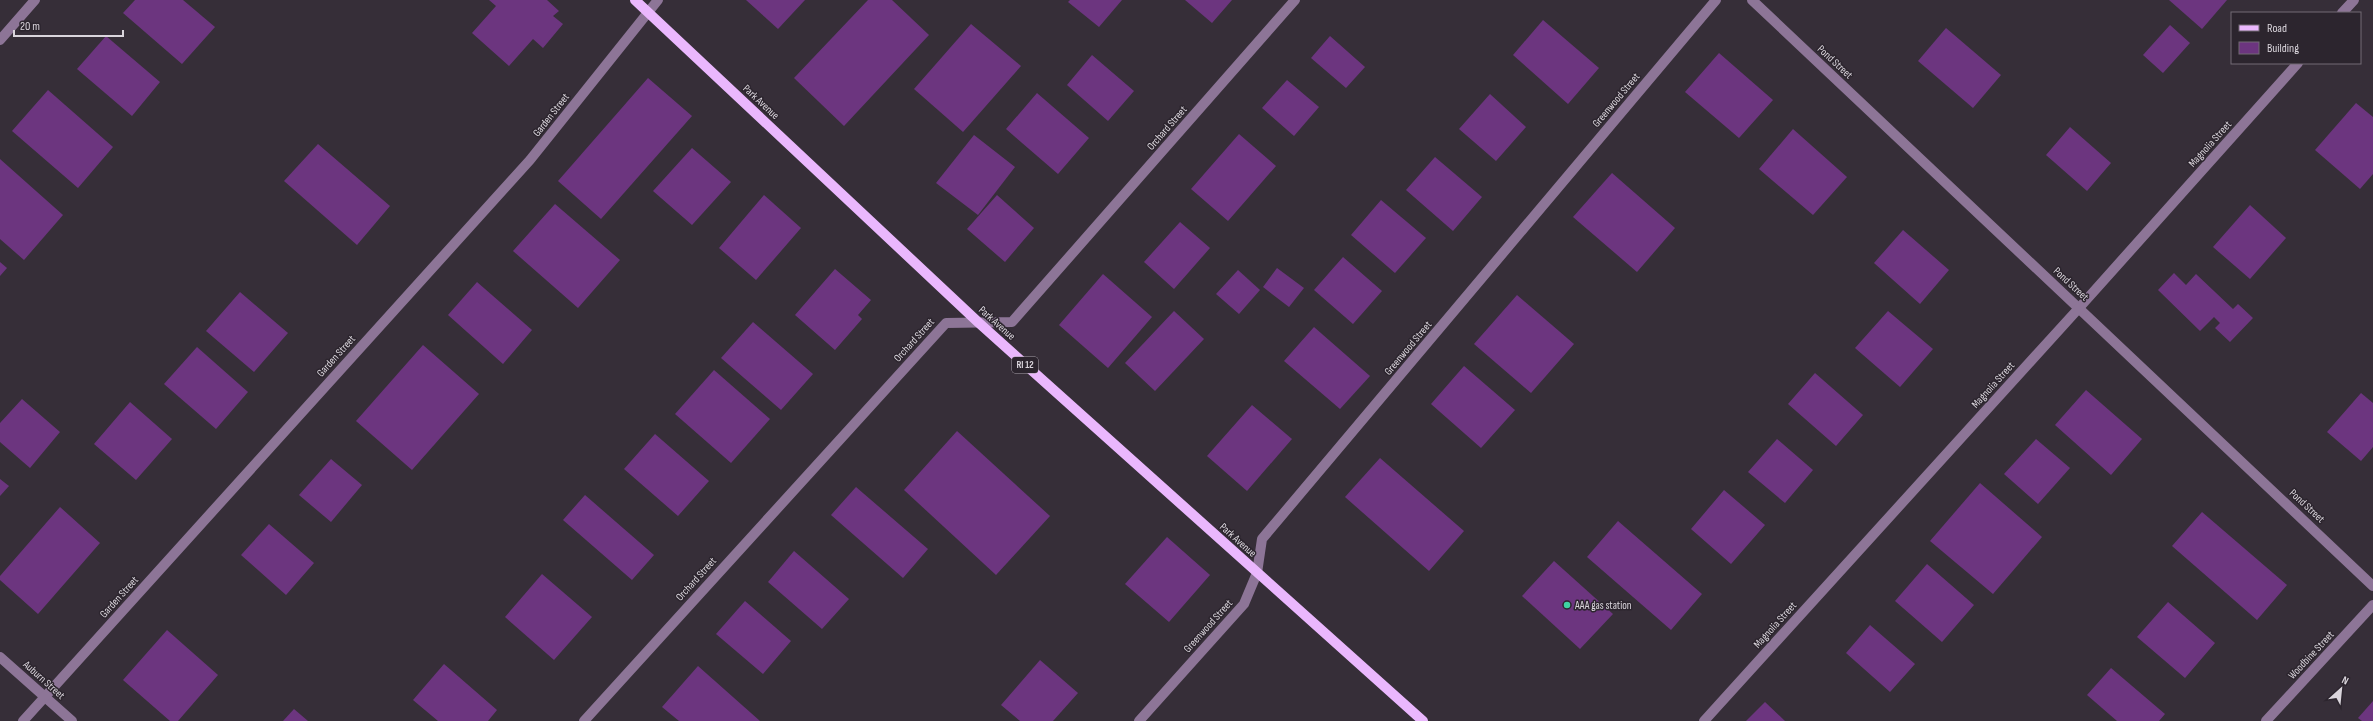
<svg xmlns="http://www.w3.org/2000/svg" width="2373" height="721" font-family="'Sofia Sans Condensed',sans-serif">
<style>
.building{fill:#6c357f}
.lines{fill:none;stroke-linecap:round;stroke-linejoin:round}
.minor{stroke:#8d7597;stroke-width:10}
.major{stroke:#eab7fd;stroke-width:10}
.poi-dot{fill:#3ed4a3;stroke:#2c252e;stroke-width:1.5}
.labels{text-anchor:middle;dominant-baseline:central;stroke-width:3;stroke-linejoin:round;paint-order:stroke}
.shield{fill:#2c252e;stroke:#a6a0a8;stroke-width:1}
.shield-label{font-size:10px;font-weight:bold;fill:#dad5dc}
.street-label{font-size:11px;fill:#dad5dc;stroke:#2c252e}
.poi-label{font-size:11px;fill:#dad5dc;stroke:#2c252e;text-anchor:start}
</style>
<rect width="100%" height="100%" fill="#362e38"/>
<g class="building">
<polygon points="135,0 183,0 215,27 182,64 123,13"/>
<polygon points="489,0 547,0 559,11 553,16 563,24 543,48 533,39 509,66 472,33 496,6"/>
<polygon points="746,0 805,0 778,29"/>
<polygon points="868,0 892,0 929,35 844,126 794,78"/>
<polygon points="1070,0 1122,0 1099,27 1068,2"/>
<polygon points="1185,0 1232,0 1212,23"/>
<polygon points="2169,0 2227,0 2202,29"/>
<polygon points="1543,20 1599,68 1568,104 1513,55"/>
<polygon points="971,24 1021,66 963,132 914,89"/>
<polygon points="2170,25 2190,43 2163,73 2143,55"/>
<polygon points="1946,28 2001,75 1973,108 1918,61"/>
<polygon points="106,36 160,82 132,116 77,69"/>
<polygon points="1330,36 1365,67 1346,88 1311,58"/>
<polygon points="1719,53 1773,100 1739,138 1685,92"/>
<polygon points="1092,55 1134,91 1108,121 1067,85"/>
<polygon points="648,78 692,116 601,219 558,181"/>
<polygon points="1287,80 1319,107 1294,136 1262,108"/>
<polygon points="48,90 113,147 78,188 12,131"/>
<polygon points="1037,93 1089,138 1058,174 1006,129"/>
<polygon points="1490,94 1526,127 1496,161 1459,129"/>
<polygon points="2356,103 2373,117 2373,174 2360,189 2315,150"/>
<polygon points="2070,127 2111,163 2087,191 2046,155"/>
<polygon points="1793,129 1847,177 1813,215 1759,169"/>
<polygon points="1239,134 1276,166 1228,221 1191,189"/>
<polygon points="974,135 1015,167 978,215 936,183"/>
<polygon points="318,144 390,206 357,245 284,181"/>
<polygon points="692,148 731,182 692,225 653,191"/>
<polygon points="1435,157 1482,197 1453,231 1406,190"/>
<polygon points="0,159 63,215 24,260 0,239"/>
<polygon points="1612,173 1675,228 1637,272 1573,217"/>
<polygon points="764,195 801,228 756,280 719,248"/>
<polygon points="997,195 1034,228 1005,262 967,229"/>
<polygon points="1381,200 1426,238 1395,273 1351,235"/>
<polygon points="555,204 620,260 578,308 513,251"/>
<polygon points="2250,205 2286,238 2250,279 2213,247"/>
<polygon points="1180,222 1210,248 1174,289 1144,262"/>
<polygon points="1903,230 1949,270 1920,304 1874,263"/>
<polygon points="1343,257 1382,291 1353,324 1314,290"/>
<polygon points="0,262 7,268 0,276"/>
<polygon points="1277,268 1304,288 1289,307 1263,287"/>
<polygon points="835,269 871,300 858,315 862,319 835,350 795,315"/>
<polygon points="1238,270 1260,290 1239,314 1216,294"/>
<polygon points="2174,273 2186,285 2196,274 2233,309 2238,304 2253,318 2230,342 2215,328 2220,323 2214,317 2200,331 2158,290"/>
<polygon points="1103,274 1152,317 1108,368 1059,325"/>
<polygon points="477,282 532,330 503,364 448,315"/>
<polygon points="240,292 288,333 254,372 206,331"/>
<polygon points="1517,295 1574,344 1531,393 1474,344"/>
<polygon points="1174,311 1204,339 1155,391 1125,363"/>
<polygon points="1888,311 1933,349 1900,387 1855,348"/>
<polygon points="753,322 813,374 781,410 721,358"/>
<polygon points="1314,327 1370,376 1340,409 1284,361"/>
<polygon points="423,345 479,394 412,470 356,421"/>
<polygon points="197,347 248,392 216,429 164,384"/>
<polygon points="1464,366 1515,410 1481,448 1431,404"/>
<polygon points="714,370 770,419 731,463 675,414"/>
<polygon points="1815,373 1863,415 1836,446 1788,404"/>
<polygon points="2086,390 2142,439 2111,475 2055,425"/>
<polygon points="2361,393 2373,403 2373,447 2361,461 2327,432"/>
<polygon points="22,399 60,432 30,468 0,442 0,423"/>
<polygon points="130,402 172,439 136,480 94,444"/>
<polygon points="1252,405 1292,439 1247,491 1207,456"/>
<polygon points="957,431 1050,516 996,575 904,490"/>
<polygon points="655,434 709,481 678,516 624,469"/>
<polygon points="1777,439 1813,470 1785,503 1748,472"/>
<polygon points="2036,439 2070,468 2038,504 2004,474"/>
<polygon points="1380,458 1464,531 1429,571 1345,497"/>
<polygon points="331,459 362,485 331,522 299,495"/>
<polygon points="0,479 9,486 0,496"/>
<polygon points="1980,483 2042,537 1993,594 1930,541"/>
<polygon points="856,487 928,549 903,578 831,515"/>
<polygon points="1724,490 1765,525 1731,564 1691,529"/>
<polygon points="585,495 654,555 632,580 563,520"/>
<polygon points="60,507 100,543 38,614 0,580 0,576"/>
<polygon points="2202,512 2287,585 2257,620 2172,546"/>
<polygon points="1618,521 1702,594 1671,630 1587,557"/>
<polygon points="269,524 314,563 286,595 241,555"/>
<polygon points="1167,537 1210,575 1169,622 1125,584"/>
<polygon points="794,551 849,599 822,629 768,582"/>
<polygon points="1554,561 1613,614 1580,649 1522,596"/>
<polygon points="1927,564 1974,605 1942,642 1895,601"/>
<polygon points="542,574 592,617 554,660 505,617"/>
<polygon points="745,601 791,641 763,674 716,634"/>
<polygon points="2168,602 2215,643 2185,678 2137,637"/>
<polygon points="1870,625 1915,664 1890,692 1846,653"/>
<polygon points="167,630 218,675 178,721 170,721 123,680"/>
<polygon points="1040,660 1078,693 1053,721 1020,721 1001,705"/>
<polygon points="444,664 497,710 488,721 438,721 413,700"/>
<polygon points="698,666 760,721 679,721 662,707"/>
<polygon points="2111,668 2165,714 2159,721 2117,721 2087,695"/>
<polygon points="2373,701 2373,721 2362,721 2358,718"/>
<polygon points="1765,702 1785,721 1746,721"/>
<polygon points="294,709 308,721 283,721"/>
</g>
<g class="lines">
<g class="minor">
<polyline points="1752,0 2373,586"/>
<polyline points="2342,13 2354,0"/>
<polyline points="0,40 35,0"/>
<polyline points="0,657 72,721"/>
<polyline points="23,721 530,160 658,0"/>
<polyline points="584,721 946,323 1012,322 1295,0"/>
<polyline points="1139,721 1244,604 1257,573 1262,539 1716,0"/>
<polyline points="1704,721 2079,308 2298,63"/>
<polyline points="2266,721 2373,605"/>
</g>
<polyline class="major" points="635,0 979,323 1423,721"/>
</g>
<circle class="poi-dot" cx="1567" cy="605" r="4"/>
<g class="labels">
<rect class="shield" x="1012" y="357" width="26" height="16" rx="3"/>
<g class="shield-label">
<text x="1025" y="365">RI 12</text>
</g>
<g class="street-label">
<text transform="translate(1835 62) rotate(43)">Pond Street</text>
<text transform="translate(1616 100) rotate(-50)">Greenwood Street</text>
<text transform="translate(761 102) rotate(43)">Park Avenue</text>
<text transform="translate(551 115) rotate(-52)">Garden Street</text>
<text transform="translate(1167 128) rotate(-49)">Orchard Street</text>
<text transform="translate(2210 144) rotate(-48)">Magnolia Street</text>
<text transform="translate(2071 284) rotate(43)">Pond Street</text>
<text transform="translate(997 323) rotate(42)">Park Avenue</text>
<text transform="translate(914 340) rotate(-48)">Orchard Street</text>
<text transform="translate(1408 348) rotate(-50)">Greenwood Street</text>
<text transform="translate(336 356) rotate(-48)">Garden Street</text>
<text transform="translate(1993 385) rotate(-48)">Magnolia Street</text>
<text transform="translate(2307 506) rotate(43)">Pond Street</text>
<text transform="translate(1238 540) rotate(42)">Park Avenue</text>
<text transform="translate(696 579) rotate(-48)">Orchard Street</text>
<text transform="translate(119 597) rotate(-48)">Garden Street</text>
<text transform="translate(1775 625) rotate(-48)">Magnolia Street</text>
<text transform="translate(1208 626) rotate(-48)">Greenwood Street</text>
<text transform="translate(2311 655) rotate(-47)">Woodbine Street</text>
<text transform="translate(44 680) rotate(42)">Auburn Street</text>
</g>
<g class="poi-label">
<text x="1575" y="605">AAA gas station</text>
</g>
</g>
<rect x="2231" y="12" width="130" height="52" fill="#2c252e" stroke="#726b74"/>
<rect x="2239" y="25" width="20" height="6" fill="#eab7fd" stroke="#726b74"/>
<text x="2267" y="32" font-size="12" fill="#dad5dc">Road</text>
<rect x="2239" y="42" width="20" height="12" fill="#6c357f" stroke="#726b74"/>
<text x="2267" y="52" font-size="12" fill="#dad5dc">Building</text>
<g transform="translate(2341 689) rotate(27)" stroke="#2c252e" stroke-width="3" paint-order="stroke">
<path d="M0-3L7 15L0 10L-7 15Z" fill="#dad5dc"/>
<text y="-6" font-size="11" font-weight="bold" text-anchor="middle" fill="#dad5dc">N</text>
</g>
<path d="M14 30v6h109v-6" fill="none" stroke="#dad5dc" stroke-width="2"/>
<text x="20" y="30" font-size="12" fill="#dad5dc" stroke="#2c252e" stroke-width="3" paint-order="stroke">20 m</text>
</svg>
